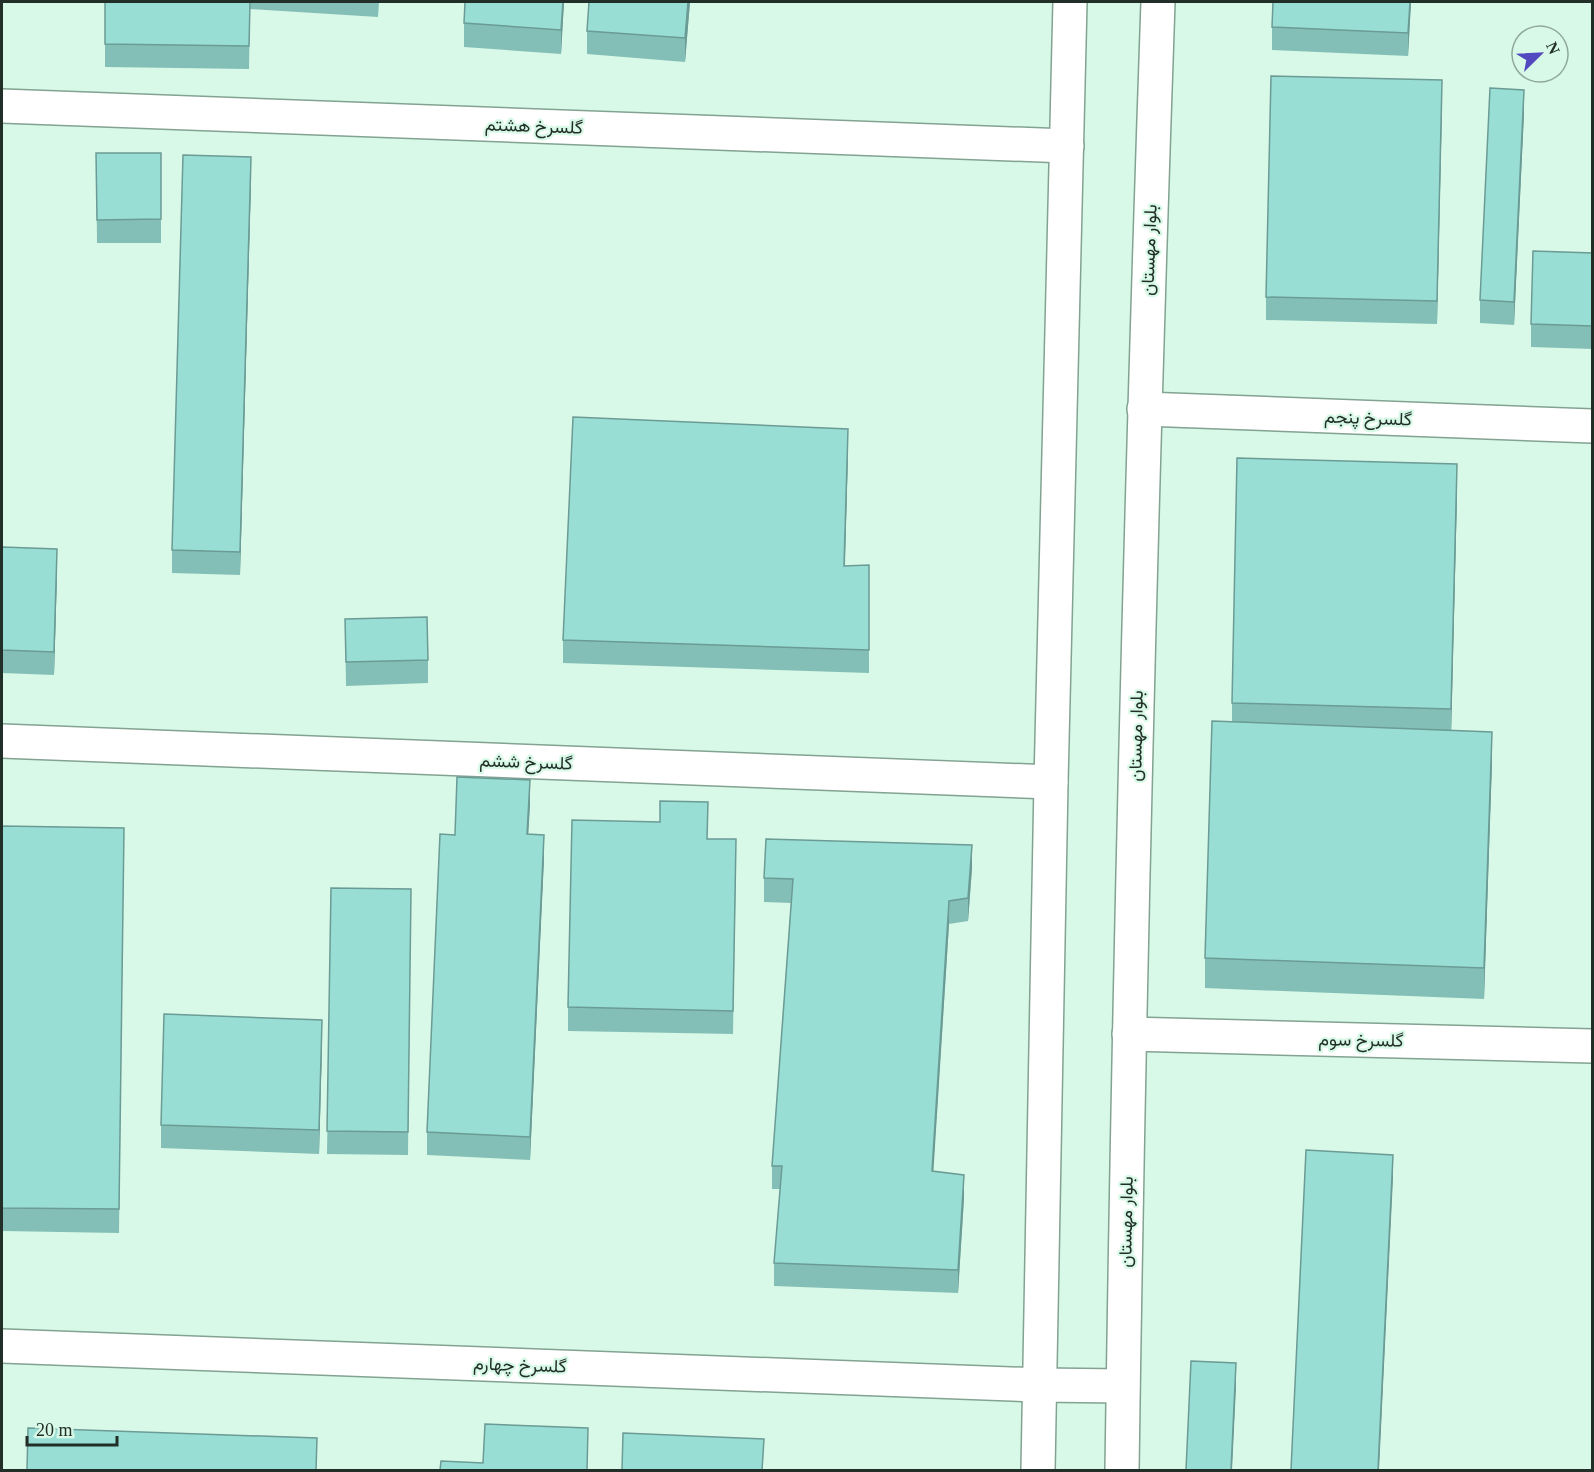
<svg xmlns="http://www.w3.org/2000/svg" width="1594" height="1472" font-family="'Times New Roman',Vazirmatn,serif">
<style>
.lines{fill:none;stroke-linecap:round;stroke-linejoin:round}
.minor-casing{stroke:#83a292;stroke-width:36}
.tertiary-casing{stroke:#83a292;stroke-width:36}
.minor{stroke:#fff;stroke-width:33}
.tertiary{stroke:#fff;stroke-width:33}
.wall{fill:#84bfb7}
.shaded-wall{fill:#6b9b95}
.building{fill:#99ded5;stroke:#6b9b95;stroke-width:1.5}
.labels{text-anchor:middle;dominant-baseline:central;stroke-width:4.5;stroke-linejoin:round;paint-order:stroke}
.street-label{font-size:18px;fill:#222f28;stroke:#d8f9e7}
</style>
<rect width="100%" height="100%" fill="#d8f9e7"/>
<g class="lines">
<defs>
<g id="minor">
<polyline points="2,106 1067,146"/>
<polyline points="1144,409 1592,426"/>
<polyline points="2,741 1051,782"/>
<polyline points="1129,1034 1592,1046"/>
<polyline points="2,1346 1039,1385"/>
</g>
<g id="tertiary">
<polyline points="1039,1385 1123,1386"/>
<polyline points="1038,1470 1051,782 1070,2"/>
<path d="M 1122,1470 C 1129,981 1141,491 1158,2"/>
</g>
</defs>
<use href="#minor" class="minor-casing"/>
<use href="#tertiary" class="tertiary-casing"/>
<use href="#minor" class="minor"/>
<use href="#tertiary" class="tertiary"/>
</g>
<g class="wall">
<polygon points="105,2 379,2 378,17 250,9 249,69 105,67"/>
<polygon points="564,2 561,54 464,47 464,23"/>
<polygon points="690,2 685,62 587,54 587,31"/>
<polygon points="1411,2 1408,56 1272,50 1272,27"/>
<polygon points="1442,104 1437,324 1266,320 1266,297"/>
<polygon points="1524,113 1514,325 1480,323 1480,300"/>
<polygon points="96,153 161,153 161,243 97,243"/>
<polygon points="251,180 240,575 172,573 172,550"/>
<polygon points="1593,253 1593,349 1531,347 1531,324"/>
<polygon points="848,452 845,566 869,565 869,673 563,663 563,640"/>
<polygon points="1457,494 1451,730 1492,762 1484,999 1205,988 1205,958 1232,722 1232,703"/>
<polygon points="2,547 57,572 54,675 2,673"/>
<polygon points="345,619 428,660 428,683 346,686"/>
<polygon points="530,804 528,834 544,858 530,1160 427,1155 427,1132 455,835"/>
<polygon points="2,826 124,828 119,1233 2,1231"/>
<polygon points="708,839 736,862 733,1034 568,1031 568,1007"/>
<polygon points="972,868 968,921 949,924 933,1171 964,1198 958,1293 774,1286 774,1263 780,1189 772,1189 772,1166 791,903 764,902 764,878"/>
<polygon points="331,888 411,889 408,1155 327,1154"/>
<polygon points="322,1043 319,1154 161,1148 161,1125"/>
</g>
<g class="shaded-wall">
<polygon points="563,2 564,2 561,54 561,30"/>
<polygon points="688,2 690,2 685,62 685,38"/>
<polygon points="1410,2 1411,2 1408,56 1408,33"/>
<polygon points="1442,80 1442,104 1437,324 1437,301"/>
<polygon points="1524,90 1524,113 1514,325 1514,302"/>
<polygon points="251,157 251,180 240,575 240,552"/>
<polygon points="848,429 848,452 844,589 844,566"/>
<polygon points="1457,464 1457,494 1451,739 1451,709"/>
<polygon points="57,549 57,572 54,675 54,652"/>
<polygon points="1492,732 1492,762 1484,999 1484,968"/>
<polygon points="530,780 530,804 527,857 527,834"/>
<polygon points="544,835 544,858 530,1160 530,1137"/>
<polygon points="972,845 972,868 968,921 968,898"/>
<polygon points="949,901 949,924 932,1194 932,1171"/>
<polygon points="322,1020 322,1043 319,1154 319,1130"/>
<polygon points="1393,1155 1393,1178 1379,1470 1378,1470"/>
<polygon points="964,1175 964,1198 958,1293 958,1270"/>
<polygon points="1236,1363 1236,1387 1232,1470 1231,1470"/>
</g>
<g class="building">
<polygon points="105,2 250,2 249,46 105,44"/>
<polygon points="465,2 563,2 561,30 464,23"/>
<polygon points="589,2 688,2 685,38 587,31"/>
<polygon points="1273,2 1410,2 1408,33 1272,27"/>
<polygon points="1271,76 1442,80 1437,301 1266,297"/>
<polygon points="1490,88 1524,90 1514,302 1480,300"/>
<polygon points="96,153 161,153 161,219 97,220"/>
<polygon points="183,155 251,157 240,552 172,550"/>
<polygon points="1533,251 1593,253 1593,326 1531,324"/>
<polygon points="573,417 848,429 844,566 869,565 869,650 563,640"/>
<polygon points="1237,458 1457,464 1451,709 1232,703"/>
<polygon points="2,547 57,549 54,652 2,650"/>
<polygon points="427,617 428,660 346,662 345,619"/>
<polygon points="1212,721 1492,732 1484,968 1205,958"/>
<polygon points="457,777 530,780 527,834 544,835 530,1137 427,1132 440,834 455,835"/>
<polygon points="660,801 708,802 707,839 736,839 733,1011 568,1007 572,820 660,822"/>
<polygon points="2,826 124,828 119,1209 2,1208"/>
<polygon points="766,839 972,845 968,898 949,901 932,1171 964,1175 958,1270 774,1263 782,1166 772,1166 793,879 764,878"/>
<polygon points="331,888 411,889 408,1132 327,1131"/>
<polygon points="164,1014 322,1020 319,1130 161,1125"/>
<polygon points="1306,1150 1393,1155 1378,1470 1291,1470"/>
<polygon points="1191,1361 1236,1363 1231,1470 1186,1470"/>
<polygon points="485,1424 588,1428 587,1470 440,1470 441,1461 483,1463"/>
<polygon points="28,1428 317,1438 316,1470 27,1470"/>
<polygon points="623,1433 764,1439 762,1470 622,1470"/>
</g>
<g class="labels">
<g class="street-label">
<text transform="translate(534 126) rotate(2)">گلسرخ هشتم</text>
<text transform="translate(1149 250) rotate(-88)">بلوار مهستان</text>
<text transform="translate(1368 418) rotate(2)">گلسرخ پنجم</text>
<text transform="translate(1136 736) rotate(-89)">بلوار مهستان</text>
<text transform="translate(526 762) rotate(2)">گلسرخ ششم</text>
<text transform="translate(1361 1040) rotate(1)">گلسرخ سوم</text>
<text transform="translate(1126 1222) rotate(-89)">بلوار مهستان</text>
<text transform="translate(520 1365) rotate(2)">گلسرخ چهارم</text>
</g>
</g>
<rect width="1594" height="1472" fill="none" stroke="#222f28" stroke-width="6"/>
<g transform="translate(1540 54) rotate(66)"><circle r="28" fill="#d8f9e7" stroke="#8fa89b" stroke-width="1.5"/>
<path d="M0-4.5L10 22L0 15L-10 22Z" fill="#5248c0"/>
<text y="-9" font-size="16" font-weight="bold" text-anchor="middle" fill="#222f28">N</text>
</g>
<path d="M27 1436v9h90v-9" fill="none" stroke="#222f28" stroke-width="3"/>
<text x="36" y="1436" font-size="18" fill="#222f28" stroke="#d8f9e7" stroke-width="4.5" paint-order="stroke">20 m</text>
</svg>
